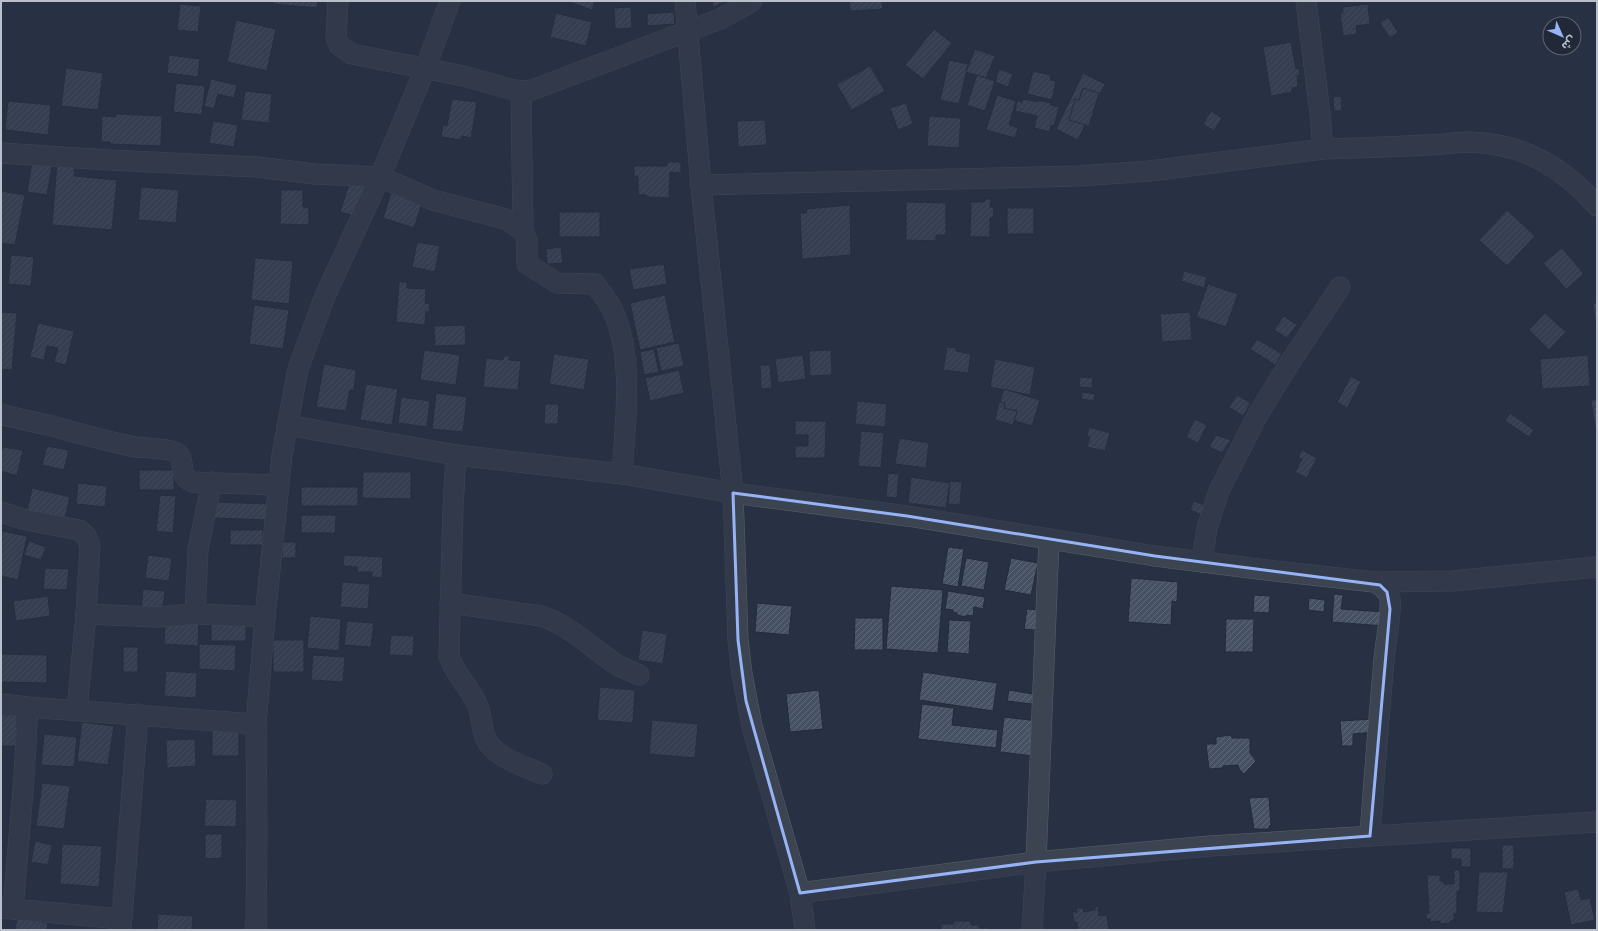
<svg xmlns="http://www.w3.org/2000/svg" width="1598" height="931" font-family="Mulish,'Noto Sans Arabic',sans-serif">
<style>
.building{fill:url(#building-hatch);stroke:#232b3a}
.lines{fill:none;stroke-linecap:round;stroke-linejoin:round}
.minor-casing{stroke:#585f6d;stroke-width:21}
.minor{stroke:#3c4452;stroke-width:20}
.marked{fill:none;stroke:#95b3f5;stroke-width:3;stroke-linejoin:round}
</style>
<defs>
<pattern id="building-hatch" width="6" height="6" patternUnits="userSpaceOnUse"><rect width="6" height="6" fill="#475164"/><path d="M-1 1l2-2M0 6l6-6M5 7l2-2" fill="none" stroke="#5f6879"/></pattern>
</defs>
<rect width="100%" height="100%" fill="#283143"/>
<g class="building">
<polygon points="273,1 318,1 317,8 273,4"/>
<polygon points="567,1 595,1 592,10"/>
<polygon points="712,1 727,1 713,7"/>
<polygon points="849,1 882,1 883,9 850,11"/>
<polygon points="180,4 201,6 198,32 177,30"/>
<polygon points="1368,4 1370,24 1356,26 1357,34 1343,36 1340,13 1343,13 1342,7"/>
<polygon points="631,7 632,28 615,29 614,8"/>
<polygon points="674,12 675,24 647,26 647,14"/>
<polygon points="556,13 592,22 586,46 550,37"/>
<polygon points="1388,17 1398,32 1390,38 1380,23"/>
<polygon points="236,20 276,29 267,71 227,62"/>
<polygon points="934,29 952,43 923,79 905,65"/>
<polygon points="1291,42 1296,69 1299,68 1300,75 1297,76 1298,87 1292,88 1292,92 1271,96 1263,47"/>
<polygon points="975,49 995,56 986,78 966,72"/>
<polygon points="169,55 200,59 198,77 167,73"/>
<polygon points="949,60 968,64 959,104 940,100"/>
<polygon points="871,65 885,92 850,110 837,83"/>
<polygon points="870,66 885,91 852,110 837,85"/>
<polygon points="66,68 103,73 98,110 61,106"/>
<polygon points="999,69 1013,74 1008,87 995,82"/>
<polygon points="1033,71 1051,75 1050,80 1056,81 1052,100 1027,94"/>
<polygon points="1083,73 1105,84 1078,140 1056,129"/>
<polygon points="977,75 995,81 985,111 967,105"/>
<polygon points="211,79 237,85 234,98 218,94 214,109 204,106"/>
<polygon points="176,83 205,86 202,115 173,112"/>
<polygon points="1083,88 1099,93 1089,126 1069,120 1075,99 1079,100"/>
<polygon points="245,91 272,94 269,123 241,120"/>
<polygon points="997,95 1016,101 1009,125 1018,128 1015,138 986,130"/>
<polygon points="1341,96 1342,111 1334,111 1333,97"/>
<polygon points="452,99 477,102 471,138 462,136 461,140 441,137 443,125 447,126"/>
<polygon points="1023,99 1038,102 1038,100 1051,103 1050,105 1059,107 1054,126 1051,125 1050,132 1034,128 1037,116 1015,111 1017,101 1022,102"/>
<polygon points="8,101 51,105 48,135 5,130"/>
<polygon points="906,103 913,124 898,130 890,108"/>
<polygon points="1211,111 1222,118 1214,131 1203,124"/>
<polygon points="116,114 162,116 161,146 110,144 110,142 101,142 102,116 116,117"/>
<polygon points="929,116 961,118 959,148 927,146"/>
<polygon points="765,120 767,145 738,147 737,121"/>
<polygon points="213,121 238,125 234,147 209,143"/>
<polygon points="667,162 681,162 681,173 670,172 669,198 646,197 646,195 638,195 638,176 634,176 634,166 667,166"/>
<polygon points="32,163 52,166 47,195 27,192"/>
<polygon points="57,163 75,164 74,176 117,180 112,230 52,225"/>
<polygon points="351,178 368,184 358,217 340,212"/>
<polygon points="141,187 179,190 176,223 138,220"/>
<polygon points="281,190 303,190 303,207 309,208 309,225 280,224"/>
<polygon points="1,191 25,195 15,245 1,243"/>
<polygon points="391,193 422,203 414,228 383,218"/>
<polygon points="985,199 991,199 990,207 994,207 993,218 990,218 990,237 970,237 971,202 985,202"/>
<polygon points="906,202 946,203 946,235 936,235 936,241 906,240"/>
<polygon points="850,205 851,255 802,259 800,213 807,213 806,209"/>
<rect x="1007" y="208" width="27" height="26"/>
<polygon points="1507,210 1535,236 1507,266 1479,240"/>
<rect x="559" y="212" width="41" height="25"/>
<polygon points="417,242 440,246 435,272 412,267"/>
<polygon points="561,247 563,263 547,264 546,249"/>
<polygon points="1562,248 1584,274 1566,289 1543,263"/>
<polygon points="11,255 34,257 31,286 8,284"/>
<polygon points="255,258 293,261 289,304 251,300"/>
<polygon points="664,264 667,284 633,290 629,269"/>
<polygon points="1184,271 1207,277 1204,288 1181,281"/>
<polygon points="399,282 407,282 407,288 426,289 425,303 430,304 429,312 426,311 425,325 396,322"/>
<polygon points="1208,284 1238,294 1226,327 1196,317"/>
<polygon points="665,295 675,342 640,350 630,303"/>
<polygon points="1593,303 1597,303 1597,334"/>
<polygon points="254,305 289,310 283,349 249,344"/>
<polygon points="1,312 17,313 12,370 1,369"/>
<polygon points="1190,312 1192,340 1162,342 1160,314"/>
<polygon points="1545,313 1566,332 1549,350 1529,330"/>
<polygon points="1284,316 1297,325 1287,338 1274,330"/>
<polygon points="38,323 74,331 66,365 54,362 58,348 47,346 44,360 30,357"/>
<polygon points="465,325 466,345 435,346 434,326"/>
<polygon points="1257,339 1282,354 1275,365 1250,349"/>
<polygon points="679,343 684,366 661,371 656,348"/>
<polygon points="947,347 957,348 956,351 971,354 968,373 943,370"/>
<polygon points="654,349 659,372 644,375 640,352"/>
<polygon points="424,350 460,355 456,385 420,380"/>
<polygon points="831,350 832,375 810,376 809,351"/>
<polygon points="554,354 589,359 584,390 549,384"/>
<polygon points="803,355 806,379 778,383 775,359"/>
<polygon points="1588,355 1590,386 1542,389 1540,359"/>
<polygon points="504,356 510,356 509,360 521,361 518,390 483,387 486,358 503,360"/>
<polygon points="995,359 1035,367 1030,395 990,387"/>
<polygon points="324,364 356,370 354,391 350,390 346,411 316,407"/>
<polygon points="760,365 770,365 772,388 761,389"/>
<polygon points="679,370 684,393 650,401 645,378"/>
<polygon points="1351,376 1361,382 1347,408 1337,402"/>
<polygon points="1080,377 1093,378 1092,388 1079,387"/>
<polygon points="366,384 398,389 392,425 360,420"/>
<polygon points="1004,389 1040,400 1032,426 996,415"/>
<polygon points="1082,392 1095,394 1094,401 1081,399"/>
<polygon points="436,393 467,397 463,432 432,429"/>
<polygon points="1237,395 1251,403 1243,416 1229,407"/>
<polygon points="401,397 430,401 427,427 398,423"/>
<polygon points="1591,400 1597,400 1597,440"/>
<polygon points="857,401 887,404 885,427 855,424"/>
<polygon points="999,402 1005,403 1004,408 1017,411 1013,425 995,420"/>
<polygon points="545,404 559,404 558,424 544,424"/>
<polygon points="1510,413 1534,430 1529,437 1505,421"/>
<polygon points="1195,419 1207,425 1198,443 1186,437"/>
<polygon points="795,421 826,421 825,458 795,458 795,446 808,446 808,435 795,435"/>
<polygon points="1089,427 1110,433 1105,451 1087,447 1090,437 1087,436"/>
<polygon points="861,431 884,433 881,468 858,466"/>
<polygon points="1216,435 1231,440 1222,453 1209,447"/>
<polygon points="899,438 929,443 926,468 895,464"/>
<polygon points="47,446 69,450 64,470 42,465"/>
<polygon points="3,447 23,450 17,476 1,471 1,452"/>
<polygon points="1302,450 1317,458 1307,478 1295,472 1302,459 1298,457"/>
<rect x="139" y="470" width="35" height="20"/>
<polygon points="363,472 411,472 411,499 362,498"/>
<polygon points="888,473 899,474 897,498 886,497"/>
<polygon points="911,477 950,483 946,508 908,503"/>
<polygon points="950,481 962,482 960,505 948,504"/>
<polygon points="78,483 107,486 105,507 76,504"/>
<rect x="301" y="487" width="57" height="19"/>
<polygon points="32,488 70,497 64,523 26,515"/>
<polygon points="160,495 176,496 173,533 156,531"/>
<polygon points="1194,501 1206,506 1202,515 1190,510"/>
<polygon points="215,502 268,504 267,520 214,518"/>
<polygon points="301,515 336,515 335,533 301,533"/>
<rect x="230" y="530" width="33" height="15"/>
<polygon points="2,531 27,536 18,580 1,576"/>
<polygon points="29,541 46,547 41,560 24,555"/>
<polygon points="283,542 296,542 296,558 282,558"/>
<polygon points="948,547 964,549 958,587 942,584"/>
<polygon points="148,555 172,558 169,581 145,578"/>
<polygon points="344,555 383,557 382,578 372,577 372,572 357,572 357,567 343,566"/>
<polygon points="966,558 989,562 984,590 961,586"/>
<polygon points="1011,558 1038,563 1031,595 1004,590"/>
<polygon points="45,568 69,569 67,590 43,589"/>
<polygon points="1131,578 1178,582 1177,602 1172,601 1171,625 1128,622"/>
<polygon points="342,582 370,584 368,609 340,607"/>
<polygon points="891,586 943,590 938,653 886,649"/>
<polygon points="143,589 165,591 162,613 141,610"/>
<polygon points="948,591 985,597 983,609 974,607 973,616 967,615 966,617 957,615 957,613 953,612 953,610 945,609"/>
<polygon points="1334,594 1343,595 1341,609 1385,612 1384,626 1332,622"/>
<polygon points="1254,595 1270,596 1269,613 1253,612"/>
<polygon points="48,596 50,616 16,621 13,601"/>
<polygon points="1309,598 1325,600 1324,612 1308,610"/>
<polygon points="757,603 792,606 789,635 755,632"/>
<polygon points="1027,609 1038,610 1035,630 1024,629"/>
<polygon points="310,616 341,619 339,651 307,648"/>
<polygon points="855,618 883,618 883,650 854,650"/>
<polygon points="199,619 198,646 164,644 165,623"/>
<polygon points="1226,619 1254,619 1253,652 1225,652"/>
<polygon points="949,620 971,621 969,654 947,652"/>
<polygon points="211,621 246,622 246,641 211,641"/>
<polygon points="347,621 374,623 371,647 344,645"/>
<polygon points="642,630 667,634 663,664 638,660"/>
<polygon points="391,635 414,636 413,656 389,655"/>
<rect x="273" y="640" width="31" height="32"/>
<polygon points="199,644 236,645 235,671 199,669"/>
<rect x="123" y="647" width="15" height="25"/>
<polygon points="1,654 47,655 47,683 1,682"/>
<polygon points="313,655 345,657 343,682 311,680"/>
<polygon points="166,671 197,673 196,698 164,696"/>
<polygon points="923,672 997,683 993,711 919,700"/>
<polygon points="600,687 635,690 633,723 597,720"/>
<polygon points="819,690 823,729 790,732 786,694"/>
<polygon points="1009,690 1033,694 1032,704 1007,701"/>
<polygon points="922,704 954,708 952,725 998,730 996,748 918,739"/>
<polygon points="1,715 17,715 16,746 1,746"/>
<polygon points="1004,717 1038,721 1034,756 1000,752"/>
<polygon points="1374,719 1375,732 1353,734 1353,746 1342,746 1340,721"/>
<polygon points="652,720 698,724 695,758 649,754"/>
<polygon points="82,722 114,726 108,765 77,761"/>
<rect x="212" y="728" width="27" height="28"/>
<polygon points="44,734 77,737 74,767 41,765"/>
<polygon points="1231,735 1232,738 1250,738 1250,753 1256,761 1244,774 1239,769 1238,765 1223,766 1223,768 1209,769 1206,744 1216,744 1216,737"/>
<polygon points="195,739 196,766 167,768 166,740"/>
<polygon points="42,783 70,786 64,829 36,826"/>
<polygon points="1269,797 1271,825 1269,826 1269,829 1254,829 1249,798"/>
<polygon points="206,799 237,800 236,827 204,826"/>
<polygon points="205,834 222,834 222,858 205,859"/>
<polygon points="35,841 52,845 48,865 31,862"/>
<polygon points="62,844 102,846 99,887 60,884"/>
<rect x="1502" y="845" width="12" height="24"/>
<polygon points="1451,848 1471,848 1471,867 1461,867 1461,859 1451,859"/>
<polygon points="1454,870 1460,870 1460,891 1457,891 1457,914 1454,914 1454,921 1450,921 1450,923 1440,924 1440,921 1430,922 1430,919 1426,919 1426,913 1429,913 1427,875 1440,875 1440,881 1444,881 1444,884 1454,884"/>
<polygon points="1479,872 1508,872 1503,913 1476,912"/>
<polygon points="1578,889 1581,900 1590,898 1595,920 1571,925 1564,892"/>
<polygon points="1098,906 1099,916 1107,915 1109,930 1078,930 1077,922 1074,922 1072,912 1077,912 1076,908 1083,908 1084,912 1095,910 1095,907"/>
<polygon points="158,914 193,916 192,930 157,930"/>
<polygon points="17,918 48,923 47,930 15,930"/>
<polygon points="954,921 971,921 971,925 979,925 979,928 988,928 988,930 941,930 941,924 954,924"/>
</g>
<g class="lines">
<defs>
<g id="minor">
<polyline points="338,1 336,37 339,45 352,54 463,76 510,89 521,91 532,90 720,19 744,6 752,1"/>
<polyline points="685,1 701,185 733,493 738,640 742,674 752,726 800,893 805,930"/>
<path d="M 1306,1 L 1320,113 L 1323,149 C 1357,148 1391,147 1426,145 C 1441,145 1456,142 1471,142 C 1524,144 1563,167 1597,206"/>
<polyline points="521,91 523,230"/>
<path d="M 1,153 L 109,160 L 257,167 L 315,174 L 380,177 L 433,200 L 505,219 L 523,230 L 527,241 L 527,264 L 557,283 L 595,284 C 600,292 608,300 612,309 C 635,357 625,423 622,474"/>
<polyline points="701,185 1078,176 1150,171 1323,149"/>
<path d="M 1,414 C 18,419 35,422 52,426 C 80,434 107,441 135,447 C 146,448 166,448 175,452 C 188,459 176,475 192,482 L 279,485"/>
<path d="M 287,425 L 456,455 L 622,474 L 733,493 L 907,516 L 1155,556 L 1258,569 L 1374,582 C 1381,586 1388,590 1390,599 C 1392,613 1385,644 1384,660 C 1379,718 1374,777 1370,836"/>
<path d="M 456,455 L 453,505 L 449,656 C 456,677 469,686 477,704 C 482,715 481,728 486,739 C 494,757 526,767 542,774"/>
<polyline points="1,512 26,520 79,530 86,536 90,546 86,614 77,710"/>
<polyline points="1202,562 1207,528 1219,491 1257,416 1289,364 1340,287"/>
<polyline points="1374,582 1452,581 1597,567"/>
<path d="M 450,603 L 541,616 C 569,625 590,646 614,663 C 622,668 631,671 639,675"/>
<polyline points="86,614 157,617 195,614 265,617"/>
<polyline points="195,614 198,549 212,482"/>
<polyline points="1,704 28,707 256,724"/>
<polyline points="800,893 1036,862 1210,846 1597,822"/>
<polyline points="1,908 121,919"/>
<polyline points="13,909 24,778 28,707"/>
<polyline points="121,930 138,714"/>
<polyline points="256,930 257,832 256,724 265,617 282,455 298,369 325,296 380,177 425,69 450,1"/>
<polyline points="1032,930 1036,862 1049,539"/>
</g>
</defs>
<use href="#minor" class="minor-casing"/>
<use href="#minor" class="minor"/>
</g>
<path d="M0 0H1598V931H0ZM 733,493 L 907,516 L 1155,556 L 1380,585 L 1387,592 L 1390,609 L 1370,836 L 1036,862 L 800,893 L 746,701 L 738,640 Z" fill="#283143" fill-opacity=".55" fill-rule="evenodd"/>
<path class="marked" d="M 733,493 L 907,516 L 1155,556 L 1380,585 L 1387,592 L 1390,609 L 1370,836 L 1036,862 L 800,893 L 746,701 L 738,640 Z"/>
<rect width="1598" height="931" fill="none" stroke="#babfcc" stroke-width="4"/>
<g transform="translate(1562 36) rotate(135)"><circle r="19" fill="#212838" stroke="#5e6473"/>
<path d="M0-3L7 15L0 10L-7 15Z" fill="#95b3f5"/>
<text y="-6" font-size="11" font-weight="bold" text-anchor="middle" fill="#babfcc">ش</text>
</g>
</svg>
